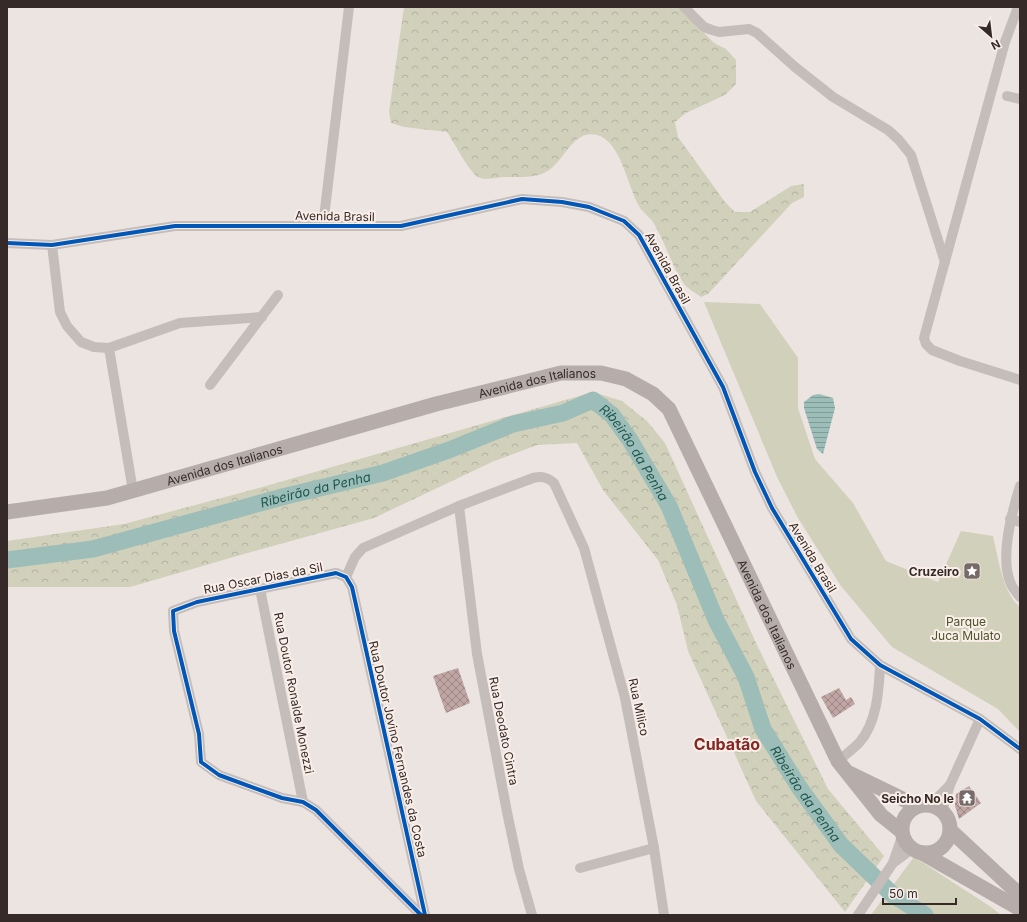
<svg xmlns="http://www.w3.org/2000/svg" width="1027" height="922" font-family="Inter,sans-serif">
<style>
.forest{fill:url(#forest-crowns)}
.park{fill:#d1d0bb}
.water{fill:url(#water-rules)}
.lines{fill:none;stroke-linecap:round;stroke-linejoin:round}
.river{stroke:#9dbeb8;stroke-width:17}
.building{fill:url(#building-cross-hatch)}
.minor{stroke:#c5bdba;stroke-width:10}
.secondary{stroke:#b6adaa;stroke-width:15}
.cycleway-casing{stroke:#f9eee8;stroke-width:6}
.cycleway{stroke:#0057b8;stroke-width:4}
.labels{text-anchor:middle;dominant-baseline:central;stroke-width:4;stroke-linejoin:round;paint-order:stroke}
.street-label{font-size:12px;fill:#362a28;stroke:#f9eee8}
.poi-label{font-size:12px;font-weight:bold;fill:#362a28;stroke:#f9eee8;text-anchor:end}
.park-label{font-size:12px;fill:#4d542c;stroke:#f9eee8}
.water-label{font-size:13px;font-style:italic;fill:#1e5750;stroke:#f9eee8}
.district-label{font-size:16px;font-weight:bold;fill:#842722;stroke:#f9eee8}
</style>
<defs>
<pattern id="forest-crowns" width="20" height="18" patternUnits="userSpaceOnUse"><rect width="20" height="18" fill="#d1d0bb"/><path d="M2 6a3 3 0 1 1 6 0M12 15a3 3 0 1 1 6 0" fill="none" stroke="#b4b3a1"/></pattern>
<pattern id="water-rules" width="6" height="5" patternUnits="userSpaceOnUse"><rect width="6" height="5" fill="#9dbeb8"/><path d="M0 2.5h6" fill="none" stroke="#819b96"/></pattern>
<pattern id="building-cross-hatch" width="8" height="8" patternUnits="userSpaceOnUse"><rect width="8" height="8" fill="#bfa5a3"/><path d="M0 0l8 8M0 8l8-8" fill="none" stroke="#9c8785"/></pattern>
</defs>
<rect width="100%" height="100%" fill="#ece4e1"/>
<g class="forest">
<path d="M 404,7 L 684,7 L 694,22 L 714,43 L 726,49 L 736,60 L 736,84 L 725,95 L 686,113 L 675,122 L 678,137 L 725,202 L 735,212 L 750,212 L 791,186 L 804,184 L 804,197 L 792,203 L 708,294 L 701,297 C 696,293 688,289 684,284 C 672,267 665,241 653,222 C 649,216 642,212 639,206 C 628,188 621,141 597,135 C 571,129 564,165 544,173 C 532,178 517,177 505,177 C 496,177 486,181 478,177 C 469,172 454,142 447,132 L 404,127 L 391,123 L 389,112 Z"/>
<polygon points="593,392 622,401 647,421 665,443 757,645 828,789 884,856 845,912 756,801 688,651 677,605 658,560 603,490 577,443 537,445 492,462 374,518 251,552 130,587 7,587 7,541 124,524 259,488"/>
</g>
<g class="park">
<path d="M 704,302 L 760,304 L 798,358 L 798,408 L 815,459 L 853,503 L 886,561 L 938,582 L 961,531 L 993,536 C 998,557 1003,594 1020,607 L 1020,732 L 998,709 L 892,647 L 841,586 L 798,518 L 777,477 Z"/>
<polygon points="914,857 991,907 1001,915 871,915"/>
</g>
<polygon class="water" points="819,394 833,398 835,408 823,454 817,449 804,408 804,402 813,395"/>
<g class="lines">
<path class="river" id="s1" d="M 7,560 L 93,549 L 286,496 L 383,473 L 449,450 L 513,424 L 563,413 L 593,400 L 612,415 L 630,440 L 669,506 L 716,620 L 746,677 L 763,729 L 799,787 L 841,845 L 893,895 L 925,915"/>
</g>
<g class="building">
<polygon points="458,668 470,703 446,713 433,676"/>
<polygon points="839,688 846,700 851,697 855,704 833,718 821,697"/>
<polygon points="969,786 981,803 959,819 955,806 956,794"/>
</g>
<g class="lines">
<g class="minor">
<polyline points="684,7 704,27 712,30 719,32 749,29 757,33 795,67 833,97 888,130 899,140 911,155 945,262"/>
<polyline points="1018,7 1005,42 924,338 926,344 932,350 960,361 1020,380"/>
<polyline points="1007,96 1020,99"/>
<polyline points="323,226 349,7"/>
<polyline points="7,243 52,245 175,226 401,226 522,199 562,202 589,207 624,221 639,235 723,387 755,472 772,508 851,639 880,665 980,719 1020,749"/>
<polyline points="52,245 60,312 67,326 81,342 94,347 109,348 180,323 262,317"/>
<polyline points="109,348 133,491"/>
<polyline points="210,385 278,295"/>
<path d="M 1020,486 C 1012,512 999,558 1011,584 C 1013,589 1017,593 1020,597"/>
<polyline points="459,506 477,654 507,812 519,869 532,915"/>
<polyline points="1010,519 1020,522"/>
<path d="M 346,577 L 355,557 L 363,548 L 459,506 L 533,478 C 542,476 547,477 554,483 L 584,548 L 625,698 L 654,848 L 664,915"/>
<polyline points="260,589 303,802"/>
<path d="M 838,761 C 845,755 853,749 859,743 C 877,723 879,690 880,665"/>
<polyline points="930,805 949,786"/>
<polyline points="942,811 950,785 980,719"/>
<polyline points="893,863 912,849"/>
<polyline points="580,868 654,848"/>
<polyline points="421,915 316,810 303,802 282,798 219,775 201,762 199,734 174,631 173,611 197,602 336,573 346,577 352,587 425,915"/>
<polyline points="858,915 893,863 902,837"/>
</g>
<g class="secondary">
<path id="s2" d="M 7,512 L 107,498 L 436,404 L 561,373 L 601,373 L 626,379 L 653,394 L 669,409 L 838,761 L 881,815 L 901,831"/>
<polyline points="849,773 917,806"/>
<circle cx="926" cy="829" r="24"/>
<polyline points="950,830 1020,895"/>
<polyline points="922,853 1020,909"/>
</g>
<defs>
<g id="cycleway">
<polyline points="7,243 52,245 175,226 401,226 522,199 562,202 589,207 624,221 639,235 723,387 755,472 772,508 851,639 880,665 980,719 1020,749"/>
<polyline points="421,915 316,810 303,802 282,798 219,775 201,762 199,734 174,631 173,611 197,602 336,573 346,577 352,587 425,915"/>
</g>
</defs>
<use href="#cycleway" class="cycleway-casing"/>
<use href="#cycleway" class="cycleway"/>
</g>
<defs>
<symbol id="sight-square" viewBox="-11 -11 22 22"><rect x="-9" y="-9" width="18" height="18" rx="4" fill="#766b69" stroke="#f9eee8"/><path d="M0-6L1.8-2.2L6-1.7L2.9 1.2L3.7 5.4L0 3.3L-3.7 5.4L-2.9 1.2L-6-1.7L-1.8-2.2Z" fill="#fff"/></symbol>
<symbol id="temple-square" viewBox="-11 -11 22 22"><rect x="-9" y="-9" width="18" height="18" rx="4" fill="#766b69" stroke="#f9eee8"/><path d="M0-6L5-2H3V0L6.5 2.5H4V6H1.5V3h-3V6H-4V2.5H-6.5L-3 0V-2H-5Z" fill="#fff"/></symbol>
</defs>
<g fill-rule="evenodd">
<use href="#sight-square" x="962" y="561" width="20" height="20"/>
<use href="#temple-square" x="957" y="788" width="20" height="20"/>
</g>
<g class="labels">
<g class="street-label">
<text transform="translate(335 216) rotate(1)">Avenida Brasil</text>
<text transform="translate(668 268) rotate(61)">Avenida Brasil</text>
<text stroke="none"><textPath href="#s2" startOffset="547">Avenida dos Italianos</textPath></text>
<text stroke="none"><textPath href="#s2" startOffset="223">Avenida dos Italianos</textPath></text>
<text transform="translate(813 557) rotate(59)">Avenida Brasil</text>
<text transform="translate(263 578) rotate(-11)">Rua Oscar Dias da Sil</text>
<text stroke="none"><textPath href="#s2" startOffset="918">Avenida dos Italianos</textPath></text>
<text transform="translate(294 693) rotate(79)">Rua Doutor Ronalde Monezzi</text>
<text transform="translate(639 707) rotate(78)">Rua Milico</text>
<text transform="translate(504 731) rotate(79)">Rua Deodato Cintra</text>
<text transform="translate(398 749) rotate(77)">Rua Doutor Jovino Fernandes da Costa</text>
</g>
<g class="poi-label">
<text x="959" y="571">Cruzeiro</text>
<text x="954" y="798">Seicho No Ie</text>
</g>
<g class="park-label">
<text x="966" y="621">Parque<tspan x="966" dy="14">Juca Mulato</tspan></text>
</g>
<g class="water-label">
<text stroke="none"><textPath href="#s1" startOffset="677">Ribeirão da Penha</textPath></text>
<text stroke="none"><textPath href="#s1" startOffset="317">Ribeirão da Penha</textPath></text>
<text stroke="none"><textPath href="#s1" startOffset="1061">Ribeirão da Penha</textPath></text>
</g>
<g class="district-label">
<text x="727" y="744">Cubatão</text>
</g>
</g>
<rect width="1027" height="922" fill="none" stroke="#362a28" stroke-width="16"/>
<g transform="translate(991 36) rotate(152)" stroke="#f9eee8" stroke-width="3" paint-order="stroke">
<path d="M0-3L7 15L0 10L-7 15Z" fill="#362a28"/>
<text y="-6" font-size="11" font-weight="bold" text-anchor="middle" fill="#362a28">N</text>
</g>
<path d="M883 898v6h73v-6" fill="none" stroke="#362a28" stroke-width="2"/>
<text x="889" y="898" font-size="12" fill="#362a28" stroke="#f9eee8" stroke-width="3" paint-order="stroke">50 m</text>
</svg>
